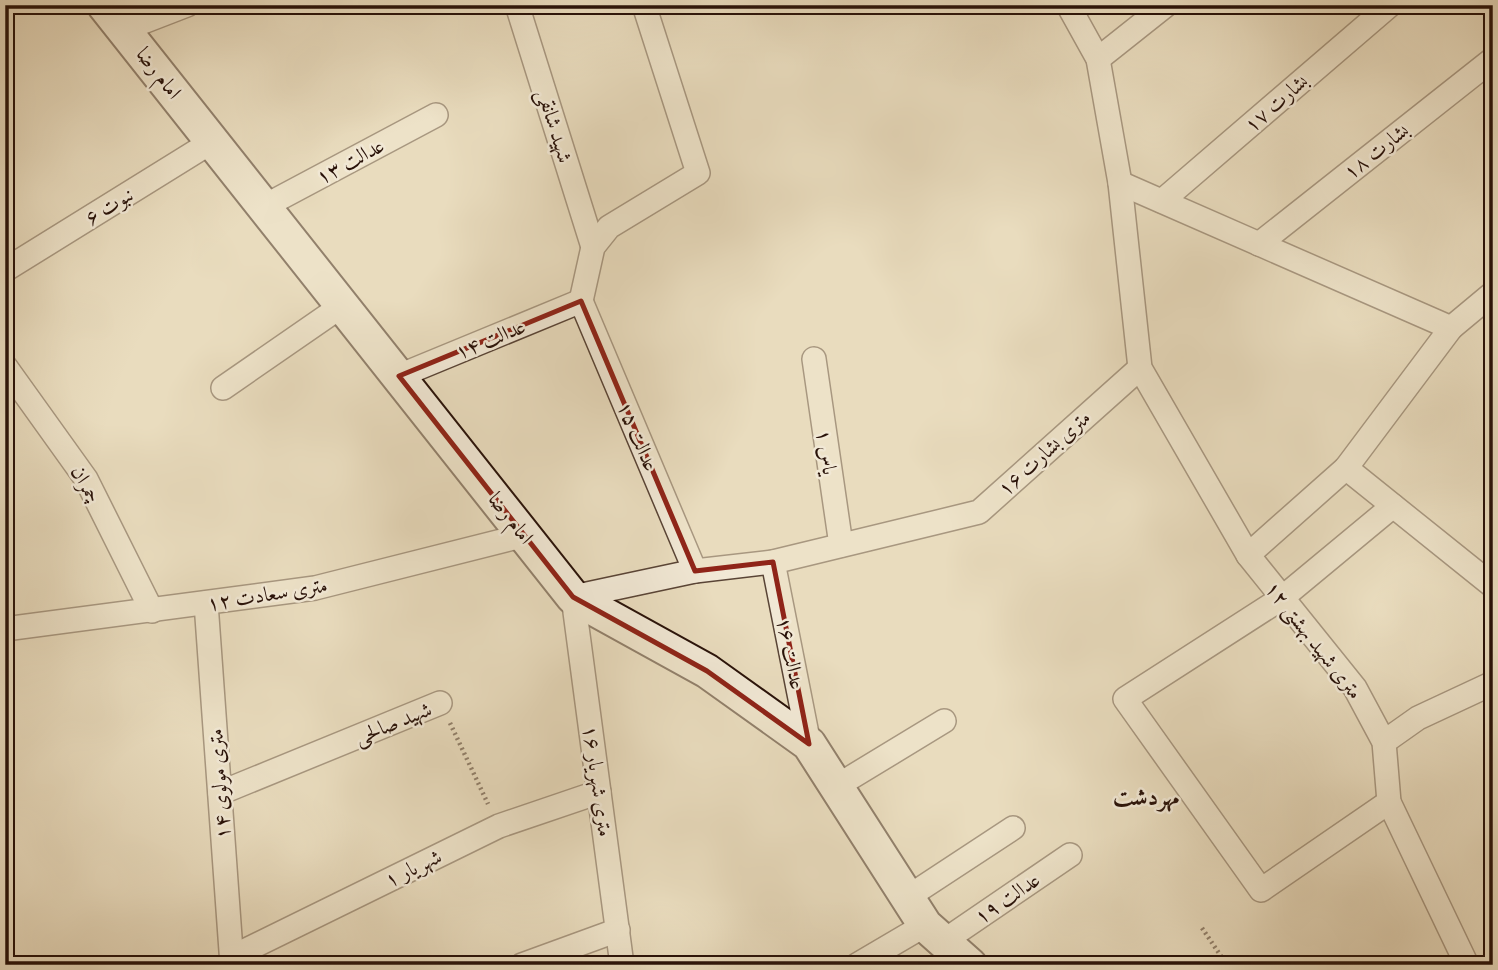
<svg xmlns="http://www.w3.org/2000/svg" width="1498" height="970" font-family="Alegreya,Amiri,serif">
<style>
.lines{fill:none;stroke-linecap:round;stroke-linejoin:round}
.street-casing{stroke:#594436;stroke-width:26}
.secondary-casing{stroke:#291209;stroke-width:37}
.path{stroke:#291209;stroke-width:4.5;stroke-dasharray:2 3.5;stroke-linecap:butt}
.street{stroke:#f1e8d5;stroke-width:23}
.secondary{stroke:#f1e8d5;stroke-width:33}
.marked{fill:none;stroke:#8f2418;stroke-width:5;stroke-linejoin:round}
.labels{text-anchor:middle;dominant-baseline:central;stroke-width:5;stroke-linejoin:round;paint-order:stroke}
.street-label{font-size:21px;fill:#291209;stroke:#f1e8d5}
.quarter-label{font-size:24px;font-weight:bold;fill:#291209;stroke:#f1e8d5}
</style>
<rect width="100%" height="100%" fill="#e9dcbe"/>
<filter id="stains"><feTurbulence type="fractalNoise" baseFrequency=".00286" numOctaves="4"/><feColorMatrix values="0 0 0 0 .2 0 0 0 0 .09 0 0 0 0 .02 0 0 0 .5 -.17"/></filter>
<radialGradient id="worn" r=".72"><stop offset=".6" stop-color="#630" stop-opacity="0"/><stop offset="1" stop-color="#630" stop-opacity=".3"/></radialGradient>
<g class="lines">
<defs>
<g id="street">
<polyline points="517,5 593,247"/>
<polyline points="1068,5 1098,59 1120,183 1140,368 1248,555 1355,688 1384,742 1389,802 1467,965"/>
<polyline points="125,29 187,5"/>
<polyline points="1098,59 1166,5"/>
<polyline points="1120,183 1451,328"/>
<polyline points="1162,201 1390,5"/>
<polyline points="265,206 436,115"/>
<polyline points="1259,244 1493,59"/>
<polyline points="5,270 213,141"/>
<polyline points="581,301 593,247 609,227 698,173 644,5"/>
<polyline points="581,301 695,571"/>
<polyline points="814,359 841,545"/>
<polyline points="5,366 86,479 152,611"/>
<polyline points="399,376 581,301"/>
<polyline points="223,388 343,305"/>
<polyline points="1346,468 1493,586"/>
<polyline points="1248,555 1346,468 1451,328 1493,293"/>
<polyline points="773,562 809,744"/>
<polyline points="206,603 232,965"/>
<polyline points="5,629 315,588 525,535"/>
<polyline points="1384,742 1418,718 1493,683"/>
<polyline points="837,786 944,721"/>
<polyline points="220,793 440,703"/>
<polyline points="1389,802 1261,890 1125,699 1282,598 1393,506"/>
<polyline points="908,897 1013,828"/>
<polyline points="944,941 1070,855"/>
<polyline points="232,957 499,826 599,792"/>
<polyline points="522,965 618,930"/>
<polyline points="622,965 573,597 695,571 773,562 979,512 1140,368"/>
<polyline points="857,965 925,925"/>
</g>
<polyline id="secondary" points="104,5 573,597 707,671 809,744 925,925 970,965"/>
</defs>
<use href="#street" class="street-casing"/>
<use href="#secondary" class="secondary-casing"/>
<g class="path">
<polyline points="450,723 488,804"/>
<polyline points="1202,928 1227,965"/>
</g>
<use href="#street" class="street"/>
<use href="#secondary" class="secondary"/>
</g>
<path d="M0 0H1498V970H0ZM 581,301 L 695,571 L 773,562 L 809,744 L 707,671 L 573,597 L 399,376 Z" fill="#e9dcbe" fill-opacity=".55" fill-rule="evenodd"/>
<path class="marked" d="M 581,301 L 695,571 L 773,562 L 809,744 L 707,671 L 573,597 L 399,376 Z"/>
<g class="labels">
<g class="street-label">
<text transform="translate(159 73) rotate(52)">امام رضا</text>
<text transform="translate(1276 103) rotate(-41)">بشارت ۱۷</text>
<text transform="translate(555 126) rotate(73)">شهید شانقی</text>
<text transform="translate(1376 151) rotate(-38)">بشارت ۱۸</text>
<text transform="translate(350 161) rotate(-28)">عدالت ۱۳</text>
<text transform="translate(109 206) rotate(-32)">نبوت ۶</text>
<text transform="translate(490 339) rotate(-22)">عدالت ۱۴</text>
<text transform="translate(638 436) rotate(67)">عدالت ۱۵</text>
<text transform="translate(827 452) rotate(82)">یاس ۱</text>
<text transform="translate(1044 453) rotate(-42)">۱۶ متری بشارت</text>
<text transform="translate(86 484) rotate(60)">چمران</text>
<text transform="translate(511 518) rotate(52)">امام رضا</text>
<text transform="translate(267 594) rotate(-9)">۱۲ متری سعادت</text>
<text transform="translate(1314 640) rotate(52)">۱۲ متری شهید بهشتی</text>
<text transform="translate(791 653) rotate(79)">عدالت ۱۶</text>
<text transform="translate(393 723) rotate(-22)">شهید صالحی</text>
<text transform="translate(598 781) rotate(82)">۱۶ متری شهریار</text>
<text transform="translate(219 784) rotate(-94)">۱۴ متری مولوی</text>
<text transform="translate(413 868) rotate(-26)">شهریار ۱</text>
<text transform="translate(1007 898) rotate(-34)">عدالت ۱۹</text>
</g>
<g class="quarter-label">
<text x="1146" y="797">مهردشت</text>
</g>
</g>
<rect width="1498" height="970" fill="none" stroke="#e9dcbe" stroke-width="28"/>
<rect x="7" y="7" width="1484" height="956" fill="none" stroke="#291209" stroke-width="3.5"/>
<rect x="14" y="14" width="1470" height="942" fill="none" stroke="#291209" stroke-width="2"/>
<rect width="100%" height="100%" filter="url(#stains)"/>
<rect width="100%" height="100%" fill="url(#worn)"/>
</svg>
